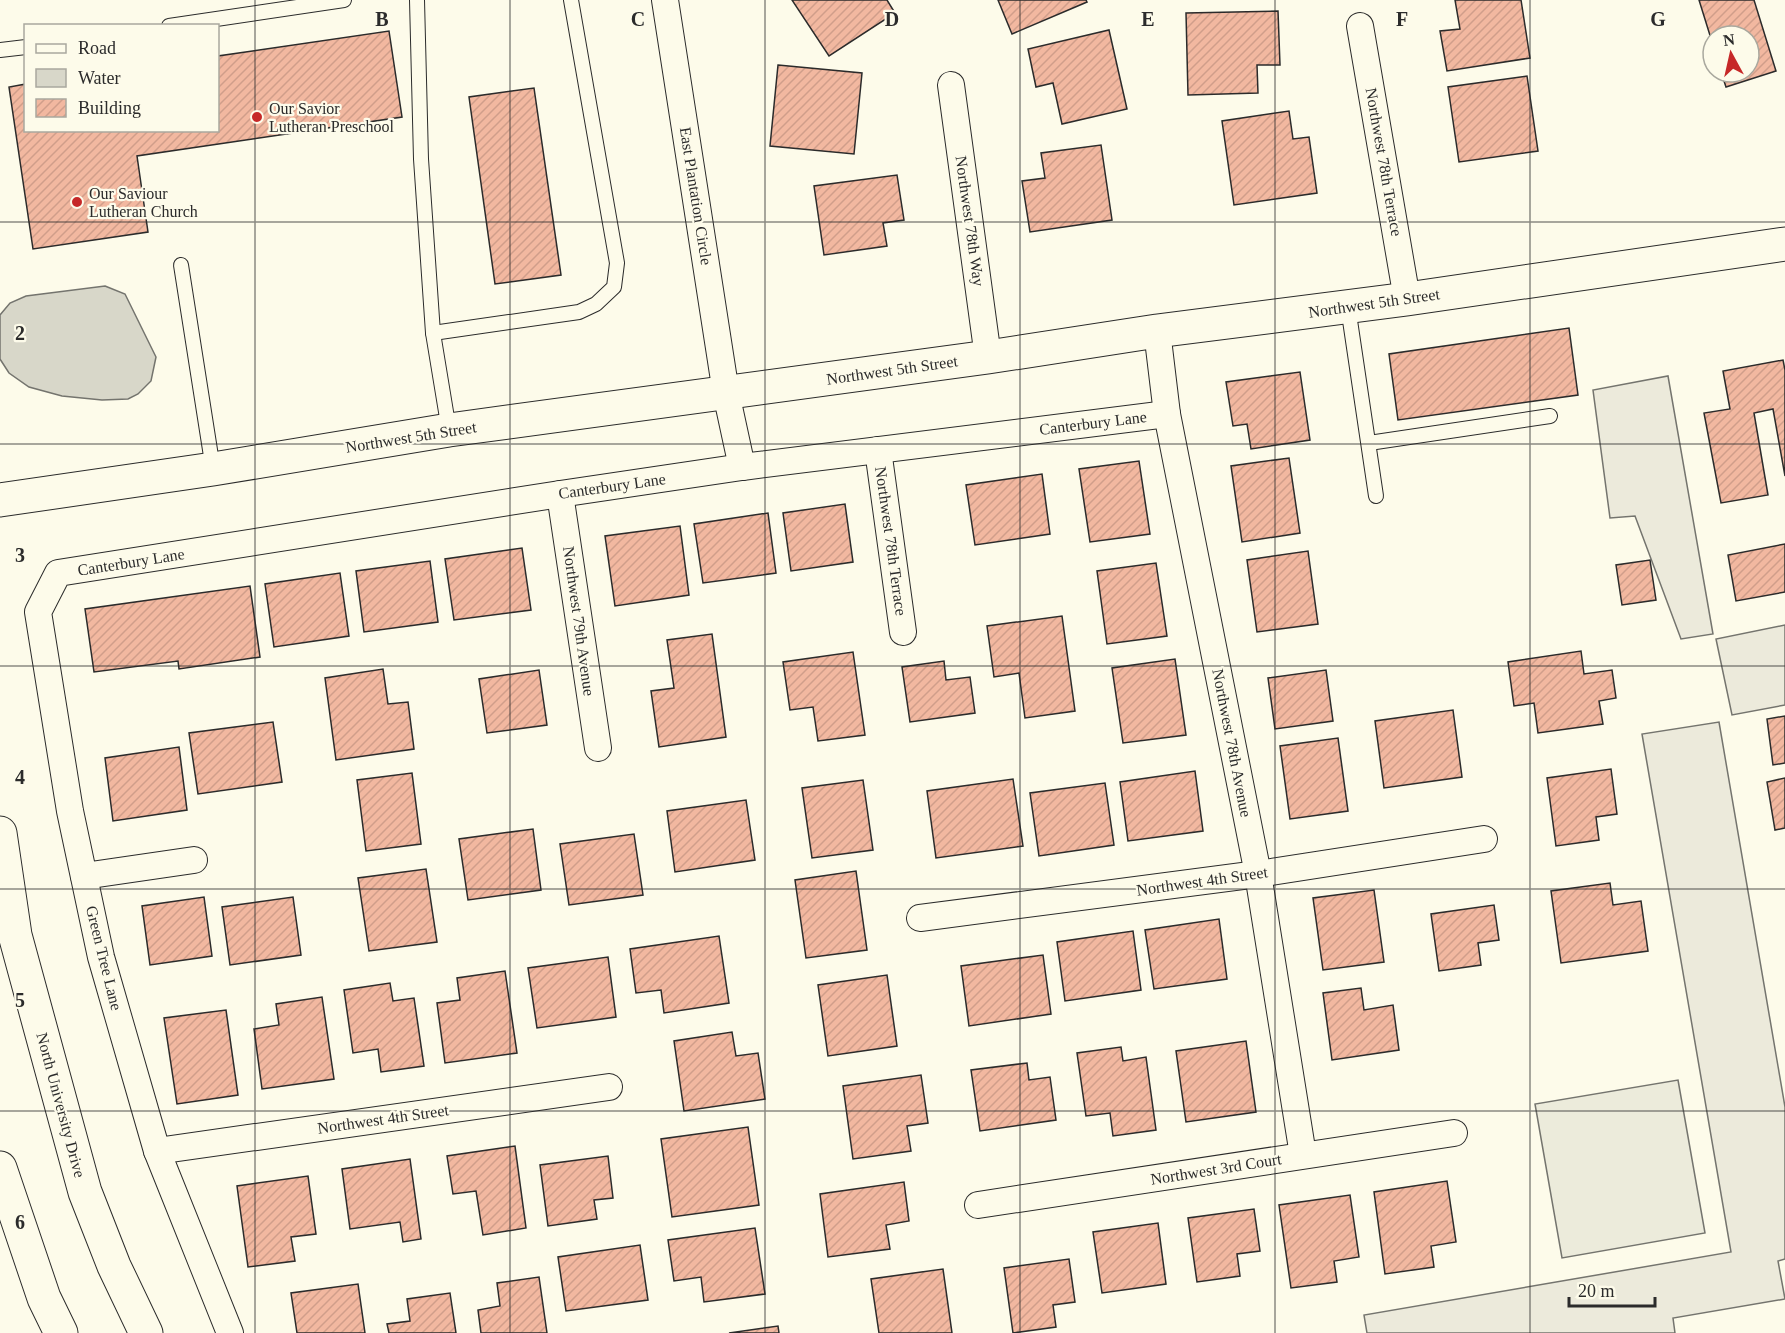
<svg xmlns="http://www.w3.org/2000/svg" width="1785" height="1333" font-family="Georgia,serif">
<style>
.pitch{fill:#ecebdb;stroke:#74746e;stroke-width:1.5}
.parking{fill:#eceadb;stroke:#74746e;stroke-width:1.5}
.water{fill:#d8d7c9;stroke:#74746e;stroke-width:1.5}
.building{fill:url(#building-hatch);stroke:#2b2b2b;stroke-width:1.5}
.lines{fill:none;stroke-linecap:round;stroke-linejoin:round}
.lane-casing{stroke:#2b2b2b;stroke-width:16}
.street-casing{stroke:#2b2b2b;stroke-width:28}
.secondary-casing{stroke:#2b2b2b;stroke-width:35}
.primary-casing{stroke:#2b2b2b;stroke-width:35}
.lane{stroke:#fdfbea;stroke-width:14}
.street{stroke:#fdfbea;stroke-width:26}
.secondary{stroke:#fdfbea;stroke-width:33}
.primary{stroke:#fdfbea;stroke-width:33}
.grid{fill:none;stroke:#2b2b2b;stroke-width:1.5;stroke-opacity:0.55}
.poi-dot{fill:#c62828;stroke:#fdfbea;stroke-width:2}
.labels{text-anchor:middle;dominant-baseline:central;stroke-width:4.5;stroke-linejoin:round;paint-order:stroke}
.poi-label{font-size:16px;fill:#2b2b2b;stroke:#fdfbea;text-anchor:start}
.street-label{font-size:16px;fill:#2b2b2b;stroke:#fdfbea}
.grid-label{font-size:20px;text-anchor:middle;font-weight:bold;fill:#2b2b2b;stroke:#fdfbea;stroke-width:4.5;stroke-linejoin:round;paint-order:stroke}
</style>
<defs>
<pattern id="building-hatch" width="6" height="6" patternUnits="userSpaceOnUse" patternTransform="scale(1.5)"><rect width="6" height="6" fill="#f2b8a0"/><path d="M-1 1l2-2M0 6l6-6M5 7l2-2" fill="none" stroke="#d09e8a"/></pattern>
</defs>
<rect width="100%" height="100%" fill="#fdfbea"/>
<polygon class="pitch" points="1678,1080 1705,1233 1562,1258 1535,1104"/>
<g class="parking">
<polygon points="1668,376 1713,634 1681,639 1635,516 1610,518 1593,390"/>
<polygon points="1785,625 1785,705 1732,715 1716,639"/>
<polygon points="1719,722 1785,1107 1785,1259 1778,1261 1785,1299 1673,1318 1675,1333 1367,1333 1364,1315 1731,1252 1642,734"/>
</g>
<polygon class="water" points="105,286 125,294 156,357 151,381 138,394 128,399 102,400 62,396 29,387 9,373 0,359 0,315 10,303 26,296"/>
<g class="building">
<polygon points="792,0 887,0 895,13 829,56"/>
<polygon points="998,0 1086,0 1087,2 1012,34"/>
<polygon points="1455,0 1521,0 1530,58 1447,71 1440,31 1460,29"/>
<polygon points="1699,0 1754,0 1776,71 1726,87 1721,72 1749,72 1749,36 1713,36 1713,45"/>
<polygon points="1278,11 1280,65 1257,65 1258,93 1188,95 1186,13"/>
<polygon points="1109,30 1127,109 1062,124 1053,83 1036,87 1028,49"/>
<polygon points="389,31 402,117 137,156 148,232 33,249 9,87 26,84 26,130 218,130 218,56"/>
<polygon points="778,65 862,73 854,154 770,146"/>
<polygon points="1527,76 1538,151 1459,162 1448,87"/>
<polygon points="534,88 561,275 495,284 469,97"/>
<polygon points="1289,111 1293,139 1309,137 1317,193 1234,205 1222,121"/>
<polygon points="1101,145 1112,220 1030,232 1022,181 1045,178 1041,153"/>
<polygon points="897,175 904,220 883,223 887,246 824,255 814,186"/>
<polygon points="1569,328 1578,395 1398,420 1389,354"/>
<polygon points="1783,360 1785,370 1785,476 1773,409 1754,413 1768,495 1721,503 1704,413 1730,409 1723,371"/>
<polygon points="1300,372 1310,440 1251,449 1247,424 1233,426 1226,382"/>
<polygon points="1289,458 1300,533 1242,542 1231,466"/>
<polygon points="1139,461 1150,534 1090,542 1079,469"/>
<polygon points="1042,474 1050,534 975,545 966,485"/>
<polygon points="845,504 853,562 791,571 783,513"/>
<polygon points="768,513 776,573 703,583 694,524"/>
<polygon points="680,526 689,595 615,606 605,536"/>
<polygon points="1785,544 1785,592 1736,601 1728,555"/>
<polygon points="522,548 531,610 454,620 445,559"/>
<polygon points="1308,551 1318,624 1257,632 1247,560"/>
<polygon points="1650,560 1656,600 1622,605 1616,565"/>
<polygon points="430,561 438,622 364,632 356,571"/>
<polygon points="1156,563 1167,636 1107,644 1097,571"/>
<polygon points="340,573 349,636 274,647 265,584"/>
<polygon points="250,586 260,657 179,669 178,661 94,672 85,609"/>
<polygon points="1062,616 1075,711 1025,718 1019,673 994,677 987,626"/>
<polygon points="712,634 726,737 659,747 651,691 674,688 667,640"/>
<polygon points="1581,651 1584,674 1612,670 1616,698 1599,701 1603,724 1538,733 1534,703 1514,706 1508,662"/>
<polygon points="853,652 865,735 818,741 813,707 790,710 783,662"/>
<polygon points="1175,659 1186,735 1123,743 1112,668"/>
<polygon points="944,661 946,680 970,677 975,713 910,722 902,667"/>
<polygon points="383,669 388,704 408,702 414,749 336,760 325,678"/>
<polygon points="539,670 547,725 487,733 479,679"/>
<polygon points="1326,670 1333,721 1275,729 1268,678"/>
<polygon points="1453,710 1462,777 1384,788 1375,721"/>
<polygon points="1785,716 1785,763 1773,765 1767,719"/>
<polygon points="273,722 282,782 198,794 189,733"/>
<polygon points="1338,738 1348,811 1290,819 1280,746"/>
<polygon points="179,747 187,810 113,821 105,758"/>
<polygon points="1611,769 1617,814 1596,817 1599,840 1556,846 1547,778"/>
<polygon points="1195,771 1203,831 1128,841 1120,782"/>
<polygon points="412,773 421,844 366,851 357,780"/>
<polygon points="1785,778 1785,828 1775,830 1767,782"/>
<polygon points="1013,779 1023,846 936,858 927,791"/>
<polygon points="863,780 873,850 812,858 802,788"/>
<polygon points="1105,783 1114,845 1039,856 1030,793"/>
<polygon points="746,800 755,860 675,872 667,811"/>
<polygon points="533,829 541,890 468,900 459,839"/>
<polygon points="634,834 643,895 569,905 560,844"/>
<polygon points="426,869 437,942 369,951 358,878"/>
<polygon points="856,871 867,950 806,958 795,880"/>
<polygon points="1610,883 1613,905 1641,901 1648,951 1561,963 1551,891"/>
<polygon points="1374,890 1384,962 1323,970 1313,898"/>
<polygon points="204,897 212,956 150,965 142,906"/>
<polygon points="293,897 301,955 230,965 222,907"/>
<polygon points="1494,905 1499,940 1478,943 1481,965 1439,971 1431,914"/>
<polygon points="1219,919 1227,979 1154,989 1145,930"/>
<polygon points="1133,931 1141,990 1065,1001 1057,942"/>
<polygon points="719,936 729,1003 664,1013 661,990 636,993 630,949"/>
<polygon points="1043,955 1051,1014 969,1026 961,966"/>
<polygon points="608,957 616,1017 537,1028 528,968"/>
<polygon points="505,971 517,1053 445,1063 437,1003 460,1000 457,978"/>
<polygon points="887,975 897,1046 828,1056 818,985"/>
<polygon points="390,983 393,1001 414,998 424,1066 381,1072 378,1049 353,1053 344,990"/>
<polygon points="1361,988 1364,1010 1393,1005 1399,1050 1332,1060 1323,993"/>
<polygon points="322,997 334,1079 262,1089 254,1029 279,1025 276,1004"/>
<polygon points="226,1010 238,1095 177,1104 164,1018"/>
<polygon points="732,1032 736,1056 758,1053 765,1099 684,1111 674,1041"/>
<polygon points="1246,1041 1256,1112 1186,1122 1176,1051"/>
<polygon points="1121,1047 1123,1061 1146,1057 1156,1130 1113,1136 1110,1113 1086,1116 1077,1053"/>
<polygon points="1027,1063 1029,1080 1050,1077 1056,1120 980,1131 971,1070"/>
<polygon points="921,1075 928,1123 907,1126 911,1151 853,1159 843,1086"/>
<polygon points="748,1127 759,1205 672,1217 661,1139"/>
<polygon points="515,1146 526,1228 483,1235 476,1191 453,1194 447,1156"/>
<polygon points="608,1156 613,1198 594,1200 597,1219 548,1226 540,1165"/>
<polygon points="410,1159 421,1239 403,1242 400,1222 350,1229 342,1169"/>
<polygon points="308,1176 316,1234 291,1237 295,1261 248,1267 237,1186"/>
<polygon points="1447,1181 1456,1242 1431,1246 1434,1267 1385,1274 1374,1192"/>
<polygon points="904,1182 909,1221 886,1225 890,1249 828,1257 820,1194"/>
<polygon points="1350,1195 1359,1257 1334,1261 1337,1282 1291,1288 1279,1205"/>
<polygon points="1254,1209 1260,1251 1237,1254 1240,1276 1197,1282 1188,1218"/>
<polygon points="1158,1223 1166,1284 1102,1293 1093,1232"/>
<polygon points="755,1228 765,1294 704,1302 701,1277 674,1281 668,1240"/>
<polygon points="640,1245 648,1300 566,1311 558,1257"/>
<polygon points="1069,1259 1075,1302 1053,1305 1056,1327 1013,1333 1004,1268"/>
<polygon points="943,1269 952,1333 879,1333 871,1279"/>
<polygon points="539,1277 547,1333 481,1333 478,1310 500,1306 497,1283"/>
<polygon points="358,1284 365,1333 297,1333 291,1293"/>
<polygon points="450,1293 456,1333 389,1333 387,1324 410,1321 407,1299"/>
<polygon points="778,1326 779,1333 729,1333"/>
</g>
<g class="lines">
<defs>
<g id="lane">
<polyline points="417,0 421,159 433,333 449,430"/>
<polyline points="169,26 344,0"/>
<polyline points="0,50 26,47"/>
<polyline points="181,265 213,469"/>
<polyline points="1348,307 1376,496"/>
<polyline points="433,333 579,312 596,304 614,287 617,263 571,0"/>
<polyline points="1369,443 1550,416"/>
</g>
<g id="street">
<polyline points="665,0 726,393 742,467"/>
<polyline points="1360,26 1407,299"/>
<polyline points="951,85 988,357"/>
<polyline points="1157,331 1167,414 1258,874 1303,1155"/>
<polyline points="878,450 903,632"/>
<polyline points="560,494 598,748"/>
<polyline points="84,876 194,860"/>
<polyline points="920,918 1258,874 1484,839"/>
<polyline points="157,1151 609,1087"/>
<polyline points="978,1205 1454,1133"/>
<polyline points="230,1333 157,1151 101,957 70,811 38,612 58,573 560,494 742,467 1167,414"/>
</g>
<polyline id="secondary" points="0,500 213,469 449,430 988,357 1157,331 1407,299 1785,244"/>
<g id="primary">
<polyline points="0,833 15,935 85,1192 114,1266 146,1333"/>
<polyline points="0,1168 44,1298 61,1333"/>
</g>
</defs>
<use href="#lane" class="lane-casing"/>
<use href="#street" class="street-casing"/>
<use href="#secondary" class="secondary-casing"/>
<use href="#primary" class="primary-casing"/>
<use href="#lane" class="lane"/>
<use href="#street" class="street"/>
<use href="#secondary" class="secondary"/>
<use href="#primary" class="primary"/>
</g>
<path class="grid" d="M 255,0 L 255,1333M 510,0 L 510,1333M 765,0 L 765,1333M 1020,0 L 1020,1333M 1275,0 L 1275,1333M 1530,0 L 1530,1333M 0,222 L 1785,222M 0,444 L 1785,444M 0,666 L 1785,666M 0,889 L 1785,889M 0,1111 L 1785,1111"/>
<g class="poi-dot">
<circle cx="257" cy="117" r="6"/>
<circle cx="77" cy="202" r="6"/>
</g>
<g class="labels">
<g class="poi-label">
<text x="269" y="108">Our Savior<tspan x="269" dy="18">Lutheran Preschool</tspan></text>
<text x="89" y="193">Our Saviour<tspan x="89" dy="18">Lutheran Church</tspan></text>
</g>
<g class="street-label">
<text transform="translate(1384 162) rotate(80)">Northwest 78th Terrace</text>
<text transform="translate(696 196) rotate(81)">East Plantation Circle</text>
<text transform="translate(970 221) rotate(82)">Northwest 78th Way</text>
<text transform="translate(1374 303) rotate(-8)">Northwest 5th Street</text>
<text transform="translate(892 370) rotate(-8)">Northwest 5th Street</text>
<text transform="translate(1093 423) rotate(-7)">Canterbury Lane</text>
<text transform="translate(411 437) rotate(-9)">Northwest 5th Street</text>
<text transform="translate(612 486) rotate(-8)">Canterbury Lane</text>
<text transform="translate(891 541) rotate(82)">Northwest 78th Terrace</text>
<text transform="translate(131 562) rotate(-9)">Canterbury Lane</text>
<text transform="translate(579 621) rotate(82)">Northwest 79th Avenue</text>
<text transform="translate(1232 743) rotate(79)">Northwest 78th Avenue</text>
<text transform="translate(1202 881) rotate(-8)">Northwest 4th Street</text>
<text transform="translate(104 958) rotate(76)">Green Tree Lane</text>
<text transform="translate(61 1105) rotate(75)">North University Drive</text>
<text transform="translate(383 1119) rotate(-8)">Northwest 4th Street</text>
<text transform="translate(1216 1169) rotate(-9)">Northwest 3rd Court</text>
</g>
</g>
<g class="grid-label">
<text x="382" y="26">B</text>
<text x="638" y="26">C</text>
<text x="892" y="26">D</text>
<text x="1148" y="26">E</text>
<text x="1402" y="26">F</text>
<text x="1658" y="26">G</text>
<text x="20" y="340">2</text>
<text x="20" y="562">3</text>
<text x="20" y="784">4</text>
<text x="20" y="1007">5</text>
<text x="20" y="1229">6</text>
</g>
<rect x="24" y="24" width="195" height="108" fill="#fdfbea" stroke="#a9a89e" stroke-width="1.5"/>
<rect x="36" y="44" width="30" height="9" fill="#fdfbea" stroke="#a9a89e" stroke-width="1.5"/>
<text x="78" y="54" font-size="18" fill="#2b2b2b">Road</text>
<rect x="36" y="69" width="30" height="18" fill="#d8d7c9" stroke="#a9a89e" stroke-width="1.5"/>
<text x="78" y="84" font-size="18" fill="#2b2b2b">Water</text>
<rect x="36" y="99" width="30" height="18" fill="url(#building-hatch)" stroke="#a9a89e" stroke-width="1.5"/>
<text x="78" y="114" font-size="18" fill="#2b2b2b">Building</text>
<g transform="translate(1731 54) rotate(352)"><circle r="28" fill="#fdfbea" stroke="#a9a89e" stroke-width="1.5"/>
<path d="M0-4.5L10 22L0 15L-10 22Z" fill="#c62828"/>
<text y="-9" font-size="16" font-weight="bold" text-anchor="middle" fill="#2b2b2b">N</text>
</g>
<path d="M1569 1297v9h86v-9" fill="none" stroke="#2b2b2b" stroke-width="3"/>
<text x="1578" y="1297" font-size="18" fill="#2b2b2b" stroke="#fdfbea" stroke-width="4.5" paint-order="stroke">20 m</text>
</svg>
